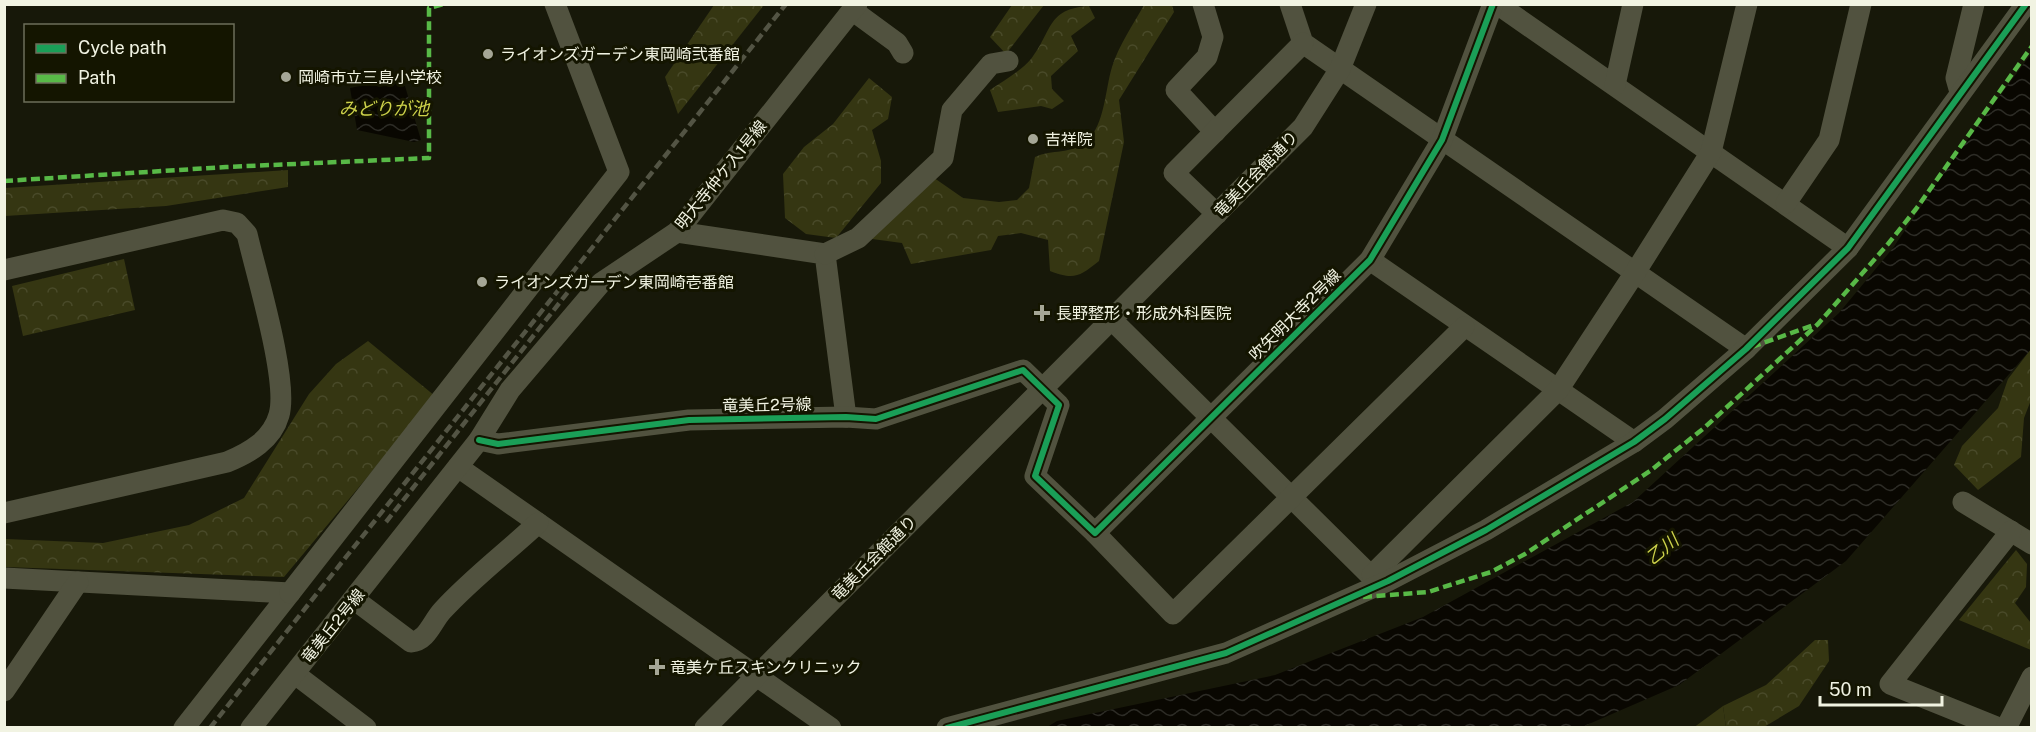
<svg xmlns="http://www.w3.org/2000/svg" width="2036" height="732" font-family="'Public Sans','Noto Sans JP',sans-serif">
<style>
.grass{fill:#353612}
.forest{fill:url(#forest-crowns)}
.water{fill:url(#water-waves)}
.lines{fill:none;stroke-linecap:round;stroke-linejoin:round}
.minor{stroke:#51523f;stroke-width:21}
.rail{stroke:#535444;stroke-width:4.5;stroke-dasharray:9 4.5;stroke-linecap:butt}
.quiet{stroke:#58b947;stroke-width:4.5;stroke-dasharray:9 4.5;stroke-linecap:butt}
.cycleway-casing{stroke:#141500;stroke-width:10}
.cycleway{stroke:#1a9f57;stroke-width:6}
.poi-dot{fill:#a5a696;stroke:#141500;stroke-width:2}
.labels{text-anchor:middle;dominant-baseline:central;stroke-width:6;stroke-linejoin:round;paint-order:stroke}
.poi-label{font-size:16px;fill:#f1f3e2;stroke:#141500;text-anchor:start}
.street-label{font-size:16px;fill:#f1f3e2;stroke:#141500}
.water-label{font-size:18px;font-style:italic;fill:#cdd24a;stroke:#141500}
</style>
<defs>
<pattern id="forest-crowns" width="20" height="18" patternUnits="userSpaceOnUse" patternTransform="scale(1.5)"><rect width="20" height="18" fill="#353612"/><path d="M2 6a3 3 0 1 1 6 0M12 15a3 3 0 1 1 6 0" fill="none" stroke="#494a29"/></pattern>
<pattern id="water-waves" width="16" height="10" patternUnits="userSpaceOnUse" patternTransform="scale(1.5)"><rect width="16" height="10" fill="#090701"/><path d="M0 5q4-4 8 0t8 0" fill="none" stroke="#2d2c26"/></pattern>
</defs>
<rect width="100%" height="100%" fill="#171809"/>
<polygon class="grass" points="1723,706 1726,727 1693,728"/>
<g class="forest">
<polygon points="714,5 764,5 678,114 665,77"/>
<polygon points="1012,5 1044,5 1006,54 990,37"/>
<path d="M 1144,5 L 1172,5 L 1174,12 L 1119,100 L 1124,142 L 1099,261 C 1079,277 1074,280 1050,271 L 1048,240 L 1021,233 L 998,236 L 991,250 L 911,264 L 902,243 L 865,238 L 927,173 L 963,198 L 999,202 L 1017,200 L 1029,188 L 1035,157 C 1052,149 1071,155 1087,141 C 1105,124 1105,90 1112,67 C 1119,45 1133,25 1144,5 Z"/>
<path d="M 1089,6 L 1095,18 L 1071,36 L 1078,51 L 1051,76 L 1052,89 L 1064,101 L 1052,109 L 1041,106 L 998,112 L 990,90 C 1003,81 1021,71 1031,59 C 1053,31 1046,9 1089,6 Z"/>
<polygon points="869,78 892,97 888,119 872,130 881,161 881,183 836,238 806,234 785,218 783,174 804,147 833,124"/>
<polygon points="288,170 288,187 166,206 5,216 5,188"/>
<polygon points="124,259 135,310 23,336 12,286"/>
<polygon points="368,341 435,396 284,577 5,567 5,539 103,543 189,525 244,498 309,394 336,364"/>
<polygon points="2031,349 2031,400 2024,418 2021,457 1978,490 1954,465 1962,446 1998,408 2008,379"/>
<polygon points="2016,550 2027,564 2026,587 2015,603 2031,623 2031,650 1959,620"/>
<polygon points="1815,640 1828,640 1829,661 1799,706 1764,727 1726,727 1723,706 1766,685"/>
</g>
<g class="water">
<polygon points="2031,54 2031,349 1846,561 1679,685 1582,727 1047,727 1057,721 1275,675 1423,617 1633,502 1839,313 1893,248 1953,159"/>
<polygon points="392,79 405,86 421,140 414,142 357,130 350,88"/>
</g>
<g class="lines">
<g class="minor">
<polyline points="1203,4 1213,37 1207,57 1176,90 1215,132"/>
<polyline points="1290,4 1303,43 1746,349"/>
<polyline points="1497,4 1848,248"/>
<polyline points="852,10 897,43 903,53"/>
<polyline points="1615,85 1633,4"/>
<polyline points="1960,92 1956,78 1974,4"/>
<polyline points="1786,203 1829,140 1861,4"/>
<polyline points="1217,214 1174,173 1303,43"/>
<polyline points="677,232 825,254 846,417"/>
<polyline points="825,254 858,238 943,158 952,110 991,64 1008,61"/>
<polyline points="1370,260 1634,442"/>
<path d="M 4,270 L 223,220 L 237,223 L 247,234 C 256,273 289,381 279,415 C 272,440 249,453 227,462 L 4,513"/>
<polyline points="1113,321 1379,584"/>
<polyline points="479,440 498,444 689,420 846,417 876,419 1023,370 1059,405 1035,476 1095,533 1370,260 1442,140 1493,4"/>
<polyline points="458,467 831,728"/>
<polyline points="1963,502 2032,544"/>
<polyline points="1095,533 1173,614 1464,327"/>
<polyline points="1372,575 1558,390 1636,271 1711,152 1747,4"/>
<polyline points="4,578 290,593 184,728"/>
<polyline points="290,593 619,172 555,4"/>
<path d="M 355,600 L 411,642 C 427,641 432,622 442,611 C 471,579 507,552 538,523"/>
<polyline points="295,674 366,728"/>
<polyline points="4,691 78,582"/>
<polyline points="251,728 479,440 510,390 601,283 677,232 857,4"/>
<polyline points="705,728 1303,127 1340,69 1366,4"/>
<polyline points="947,728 1226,653 1388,581 1486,530 1634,442 1665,419 1746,349 1848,248 2026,4"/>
<polyline points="1999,728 1890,684 2011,531"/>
<polyline points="2006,728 2032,677"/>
</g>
<g class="rail">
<polyline points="386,522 572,287"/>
<polyline points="210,728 786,4"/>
</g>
<g class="quiet">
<polyline points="4,181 226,167 429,158 429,8 444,4"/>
<polyline points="1752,347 1814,325"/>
<polyline points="1363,597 1428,592 1491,572 1525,554 1650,471 1704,428 1818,324 1888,244 1916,209 2032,46"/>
</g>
<defs>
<g id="cycleway">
<polyline points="479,440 498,444 689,420 846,417 876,419 1023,370 1059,405 1035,476 1095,533 1370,260 1442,140 1493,4"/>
<polyline points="947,728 1226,653 1388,581 1486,530 1634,442 1665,419 1746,349 1848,248 2026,4"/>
</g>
</defs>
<use href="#cycleway" class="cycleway-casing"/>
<use href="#cycleway" class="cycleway"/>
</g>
<g class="poi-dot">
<circle cx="488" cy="54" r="6"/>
<circle cx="286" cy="77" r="6"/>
<circle cx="1033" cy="139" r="6"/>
<circle cx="482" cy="282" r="6"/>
<path d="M1039 304h6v6h6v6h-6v6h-6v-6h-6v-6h6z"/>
<path d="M654 658h6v6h6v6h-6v6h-6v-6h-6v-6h6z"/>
</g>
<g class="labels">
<g class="poi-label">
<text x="500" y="54">ライオンズガーデン東岡崎弐番館</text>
<text x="298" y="77">岡崎市立三島小学校</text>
<text x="1045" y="139">吉祥院</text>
<text x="494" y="282">ライオンズガーデン東岡崎壱番館</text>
<text x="1056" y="313">長野整形・形成外科医院</text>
<text x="670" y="667">竜美ケ丘スキンクリニック</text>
</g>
<g class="street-label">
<text transform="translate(1256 174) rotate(-46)">竜美丘会館通り</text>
<text transform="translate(721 175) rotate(-51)">明大寺仲ケ入1号線</text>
<text transform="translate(1295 315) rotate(-45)">吹矢明大寺2号線</text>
<text transform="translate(767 405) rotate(-1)">竜美丘2号線</text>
<text transform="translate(874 558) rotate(-45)">竜美丘会館通り</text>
<text transform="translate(333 626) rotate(-51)">竜美丘2号線</text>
</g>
<g class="water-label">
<text x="384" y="108">みどりが池</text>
<text transform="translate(1662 549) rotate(-39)">乙川</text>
</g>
</g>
<rect width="2036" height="732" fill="none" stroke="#f1f3e2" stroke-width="12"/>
<rect x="24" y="24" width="210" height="78" fill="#141500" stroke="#6c6e5a" stroke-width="1.5"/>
<rect x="36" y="44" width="30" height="9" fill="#1a9f57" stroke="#6c6e5a" stroke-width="1.5"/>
<text x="78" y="54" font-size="18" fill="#f1f3e2">Cycle path</text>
<rect x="36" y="74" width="30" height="9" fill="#58b947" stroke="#6c6e5a" stroke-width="1.5"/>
<text x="78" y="84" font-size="18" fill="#f1f3e2">Path</text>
<path d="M1820 696v9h122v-9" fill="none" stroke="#f1f3e2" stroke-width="3"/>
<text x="1829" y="696" font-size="18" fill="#f1f3e2" stroke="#141500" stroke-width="4.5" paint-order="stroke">50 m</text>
</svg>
